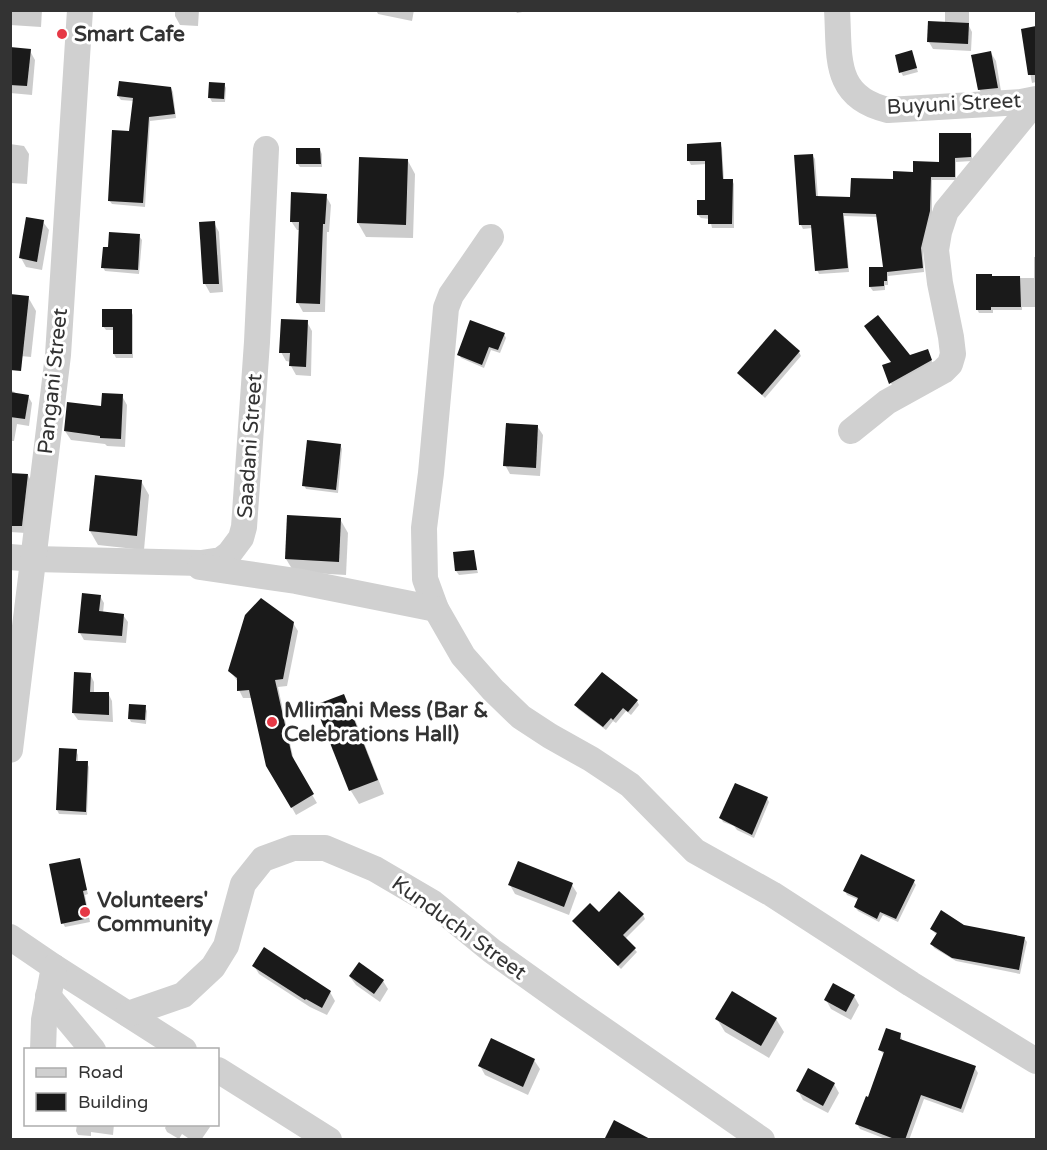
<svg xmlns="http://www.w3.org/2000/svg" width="1047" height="1150" font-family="'Varela Round',sans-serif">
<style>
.shadow{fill:#0003}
.building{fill:#1a1a1a}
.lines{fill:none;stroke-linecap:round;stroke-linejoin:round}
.minor{stroke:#d0d0d0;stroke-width:26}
.poi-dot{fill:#e63946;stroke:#fff;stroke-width:2}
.labels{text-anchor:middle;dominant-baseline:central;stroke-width:6;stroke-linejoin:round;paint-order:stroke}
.poi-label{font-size:21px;font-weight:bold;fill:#333;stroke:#fff;text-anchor:start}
.street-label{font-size:21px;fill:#333;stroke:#fff}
</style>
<rect width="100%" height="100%" fill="#fff"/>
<g class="shadow">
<polygon points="10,10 42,10 41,27 10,25"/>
<polygon points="175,10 199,10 198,26 180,25 175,16"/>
<polygon points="376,10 414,10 412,21 378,14"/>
<polygon points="515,10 533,10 517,13"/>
<polygon points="945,10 969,10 969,26 972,32 971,51 933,49 929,42 945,24"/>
<polygon points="1036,28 1036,82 1032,83 1022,30"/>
<polygon points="10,49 30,51 35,60 32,95 10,93"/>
<polygon points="912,52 918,72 903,76 901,72"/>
<polygon points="991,53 996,61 1002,97 984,98 979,89"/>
<polygon points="224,84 226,88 225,102 212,102 210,98"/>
<polygon points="171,88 173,92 176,118 150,121 145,207 112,204 109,200 131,132 134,101 121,100 118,96"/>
<polygon points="970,135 972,139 972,161 956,162 956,180 932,180 932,216 923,253 924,272 888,276 888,285 885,285 885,290 873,291 870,287 885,268 878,217 844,216 849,272 819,274 817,270 812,228 803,229 801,225 812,155 815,159 818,197 852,199 894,180 941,164"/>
<polygon points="10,144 24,146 29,154 27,184 10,183"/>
<polygon points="720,144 722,148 724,180 732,180 734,184 734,228 712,228 710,219 701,218 698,215 707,201 707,164 691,165 689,161"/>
<polygon points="320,150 322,154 322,167 300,167 297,163"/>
<polygon points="408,161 415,174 413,238 366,237 358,223"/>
<polygon points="326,196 331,205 329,232 327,232 325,312 303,312 298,303 300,230 297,230 291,221"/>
<polygon points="43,222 49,230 42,270 26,267 21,258"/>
<polygon points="214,223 219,232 223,292 210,293 205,284"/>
<polygon points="139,236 142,240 139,274 105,271 103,267"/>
<polygon points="1034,257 1036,257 1036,307 1022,307 1022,310 993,310 993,313 979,313 977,309 993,278 1034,278"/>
<polygon points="28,297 36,311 31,357 10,355"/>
<polygon points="131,311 133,315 133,358 116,358 114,354 114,330 106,330 103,326"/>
<polygon points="307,322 312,331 311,376 296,375 291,366 291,362 286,361 281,352"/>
<polygon points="504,334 506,338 500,353 491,350 484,368 461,358 459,354"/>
<polygon points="799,352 801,356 765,398 739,373"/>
<polygon points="929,355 933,364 893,387 891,383 909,357"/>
<polygon points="10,389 17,394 28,396 32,403 29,426 17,424 14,441 10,441"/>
<polygon points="122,396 127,405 125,447 107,446 105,444 71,440 65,431"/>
<polygon points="537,426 543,435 540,476 510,474 505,465"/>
<polygon points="340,445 342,449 338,493 306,489 304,485"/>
<polygon points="10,474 28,475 32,483 26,533 10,532"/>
<polygon points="141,481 149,495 144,550 98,545 90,531"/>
<polygon points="340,519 348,533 346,575 294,572 286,559"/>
<polygon points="473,552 478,573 459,575 456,571 455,553"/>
<polygon points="100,596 104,603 103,613 123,615 128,622 126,643 84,640 80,633"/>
<polygon points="293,623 298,631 287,686 278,687 295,766 317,803 296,815 268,765 253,698 243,698 239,690 238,682 230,671"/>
<polygon points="90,674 94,682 94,694 108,693 112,701 113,722 78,720 73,713"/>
<polygon points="343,696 351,709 384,794 359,804 351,791 317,706"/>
<polygon points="637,701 639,705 631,715 626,711 616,723 613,721 606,730 578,709 576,705"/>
<polygon points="145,707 147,711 146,724 131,722 129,718"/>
<polygon points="76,751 78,755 78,762 87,763 89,767 87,815 59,814 57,810"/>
<polygon points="767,798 769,802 754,838 737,830 734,826 723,822 721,818"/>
<polygon points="79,860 88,894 85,895 90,922 65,927 63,923"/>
<polygon points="914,882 916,885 898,922 883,915 879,922 858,911 855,907 859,900 847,895 845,891"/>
<polygon points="510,885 572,885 577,893 569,915 515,894"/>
<polygon points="599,914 643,915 645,919 625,939 637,952 621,969 574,922"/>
<polygon points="964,926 1024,938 1027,942 1020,974 956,961 934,948 932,944 937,935 931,929"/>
<polygon points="254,966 330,992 335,1001 327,1015 310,1007 259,974"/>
<polygon points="350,977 383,981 388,989 380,1002 356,985"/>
<polygon points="854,996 859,1005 851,1020 831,1009 826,1000"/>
<polygon points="717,1019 776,1019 784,1032 769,1058 725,1032"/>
<polygon points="900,1034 903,1042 975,1068 978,1073 963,1113 924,1099 909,1140 888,1140 860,1129 857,1124 869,1099 885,1056 880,1050"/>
<polygon points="534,1060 540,1069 528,1095 485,1075 480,1066"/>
<polygon points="834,1084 839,1093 828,1113 803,1100 798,1091"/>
<polygon points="77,1124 114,1124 113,1135 91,1132 91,1136 78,1135 76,1131"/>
<polygon points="167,1124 208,1124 210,1127 201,1140 191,1140 182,1134 179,1139 167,1132 165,1128"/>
</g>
<g class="building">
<polygon points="928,21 969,23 968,44 927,42"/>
<polygon points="1036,26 1036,75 1028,75 1021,29"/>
<polygon points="10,47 31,49 27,86 10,85"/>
<polygon points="912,50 917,68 899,73 895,55"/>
<polygon points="991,51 998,88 978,90 971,55"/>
<polygon points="119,81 171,87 175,114 149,117 143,203 108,201 112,130 129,131 133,98 117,96"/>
<polygon points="209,82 225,83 224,99 208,98"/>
<polygon points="939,133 971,133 971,157 955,158 955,177 931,177 930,211 921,248 923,268 887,272 887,281 884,281 884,286 869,287 869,267 883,267 876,214 843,213 848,268 815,271 811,225 799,225 794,155 813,154 816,196 850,197 851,178 893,179 893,171 913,172 913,161 939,162"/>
<polygon points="721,142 723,179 733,179 732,224 708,224 708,215 697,215 697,200 705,200 705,161 687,161 687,144"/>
<polygon points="296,148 320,148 321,164 296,164"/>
<polygon points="359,157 408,159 406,225 357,223"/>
<polygon points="291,192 327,194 325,224 323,224 320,304 296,303 299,222 290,222"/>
<polygon points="26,217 44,220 37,262 19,258"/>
<polygon points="215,221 219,284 203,284 199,222"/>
<polygon points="109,232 140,234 138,270 101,268 103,247 108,247"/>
<polygon points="976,274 992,274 992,276 1020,276 1021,307 991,307 991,310 976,310"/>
<polygon points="10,294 29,296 21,371 10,370"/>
<polygon points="102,309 132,309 132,354 113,354 113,327 102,327"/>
<polygon points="878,315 910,355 928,349 932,360 889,384 882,365 891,362 864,326"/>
<polygon points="281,319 308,320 306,367 289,366 290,353 279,353"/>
<polygon points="470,320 505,333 498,350 489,347 482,365 457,355"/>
<polygon points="775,329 800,351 762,395 737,373"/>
<polygon points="10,392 29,395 25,419 10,417"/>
<polygon points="102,393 123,394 121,439 100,438 100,436 64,431 67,402 101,406"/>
<polygon points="506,423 538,425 536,468 503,466"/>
<polygon points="307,440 341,444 336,490 302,486"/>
<polygon points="10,473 28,474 22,526 10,526"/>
<polygon points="95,475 142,480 137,536 89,531"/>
<polygon points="287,515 341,518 339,562 285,559"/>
<polygon points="474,550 477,570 455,571 453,552"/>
<polygon points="82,593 101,595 99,611 124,614 122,636 78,633"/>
<polygon points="261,598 294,622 283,679 275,680 292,756 314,794 291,808 266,766 249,690 237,691 237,678 228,671 245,615"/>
<polygon points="74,672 91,673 90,692 109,692 109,715 72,713"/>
<polygon points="602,672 638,700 628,712 623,708 613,720 611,718 603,727 574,705"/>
<polygon points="344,694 378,780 349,791 315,705"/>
<polygon points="129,704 146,705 145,720 128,719"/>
<polygon points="59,748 77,749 76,761 88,761 86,812 56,810"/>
<polygon points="735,783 768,797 752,835 719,818"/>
<polygon points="861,854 915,880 896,919 880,912 877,919 854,907 858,898 843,891"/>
<polygon points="80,858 87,890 83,891 89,918 61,924 49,864"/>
<polygon points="518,861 573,883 564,907 508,885"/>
<polygon points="619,891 644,914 623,935 636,948 618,966 572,921 590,903 599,912"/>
<polygon points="941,910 964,925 1025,937 1019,970 952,958 930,944 937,933 930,929"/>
<polygon points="264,947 331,991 322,1008 306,999 305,1000 252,966"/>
<polygon points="359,962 384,980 374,994 349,976"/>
<polygon points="833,983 855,995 846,1012 824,1000"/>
<polygon points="732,991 777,1018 761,1046 715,1019"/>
<polygon points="886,1028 901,1033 900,1039 976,1066 961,1109 921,1095 905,1140 897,1140 855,1124 866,1096 868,1097 884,1052 878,1050"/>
<polygon points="491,1038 535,1059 523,1087 478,1066"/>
<polygon points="808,1068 835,1083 823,1106 796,1091"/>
<polygon points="614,1120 652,1140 604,1140"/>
</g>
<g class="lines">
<g class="minor">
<path d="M 837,10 C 840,56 832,97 888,110 L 1021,102 L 1036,99"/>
<polyline points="491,237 451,295 446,308 431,473 424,528 425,579 436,609 463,656 493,690 521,717 550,736 591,759 630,785 695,851 772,894 911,984 1036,1061"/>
<polyline points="851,431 887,402 943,371 950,364 953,354 951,337 940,283 936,250 939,232 946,211 1036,101"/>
<polyline points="10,557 34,559 201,563 221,560 229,554 241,538 244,527 257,342 266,149"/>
<polyline points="200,567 296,581 436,609"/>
<polyline points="10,750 58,355 80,10"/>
<polyline points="10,937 54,967 184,1050"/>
<polyline points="48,996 93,1050"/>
<polyline points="128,1014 183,995 213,967 226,946 243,884 263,859 293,848 325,848 375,869 433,903 492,951 572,1008 762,1140"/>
<polyline points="43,1050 44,1020 54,967"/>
<polyline points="218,1070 329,1140"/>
</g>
</g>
<g class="poi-dot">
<circle cx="62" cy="34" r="6"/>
<circle cx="272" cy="722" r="6"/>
<circle cx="85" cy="912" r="6"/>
</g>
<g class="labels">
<g class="poi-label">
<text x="74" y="34">Smart Cafe</text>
<text x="284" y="710">Mlimani Mess (Bar &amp;<tspan x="284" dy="24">Celebrations Hall)</tspan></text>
<text x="97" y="900">Volunteers'<tspan x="97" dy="24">Community</tspan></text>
</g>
<g class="street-label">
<text transform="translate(954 104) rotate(-3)">Buyuni Street</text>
<text transform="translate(53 381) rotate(-84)">Pangani Street</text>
<text transform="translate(250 446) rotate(-86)">Saadani Street</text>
<text transform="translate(459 928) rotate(36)">Kunduchi Street</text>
</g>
</g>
<rect width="1047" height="1150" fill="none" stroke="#333333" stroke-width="24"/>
<rect x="24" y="1048" width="195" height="78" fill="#ffffff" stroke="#adadad" stroke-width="1.5"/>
<rect x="36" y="1068" width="30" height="9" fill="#d0d0d0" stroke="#adadad" stroke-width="1.5"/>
<text x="78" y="1078" font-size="18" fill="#333333">Road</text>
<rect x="36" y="1093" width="30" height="18" fill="#1a1a1a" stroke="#adadad" stroke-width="1.5"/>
<text x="78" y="1108" font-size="18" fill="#333333">Building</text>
</svg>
